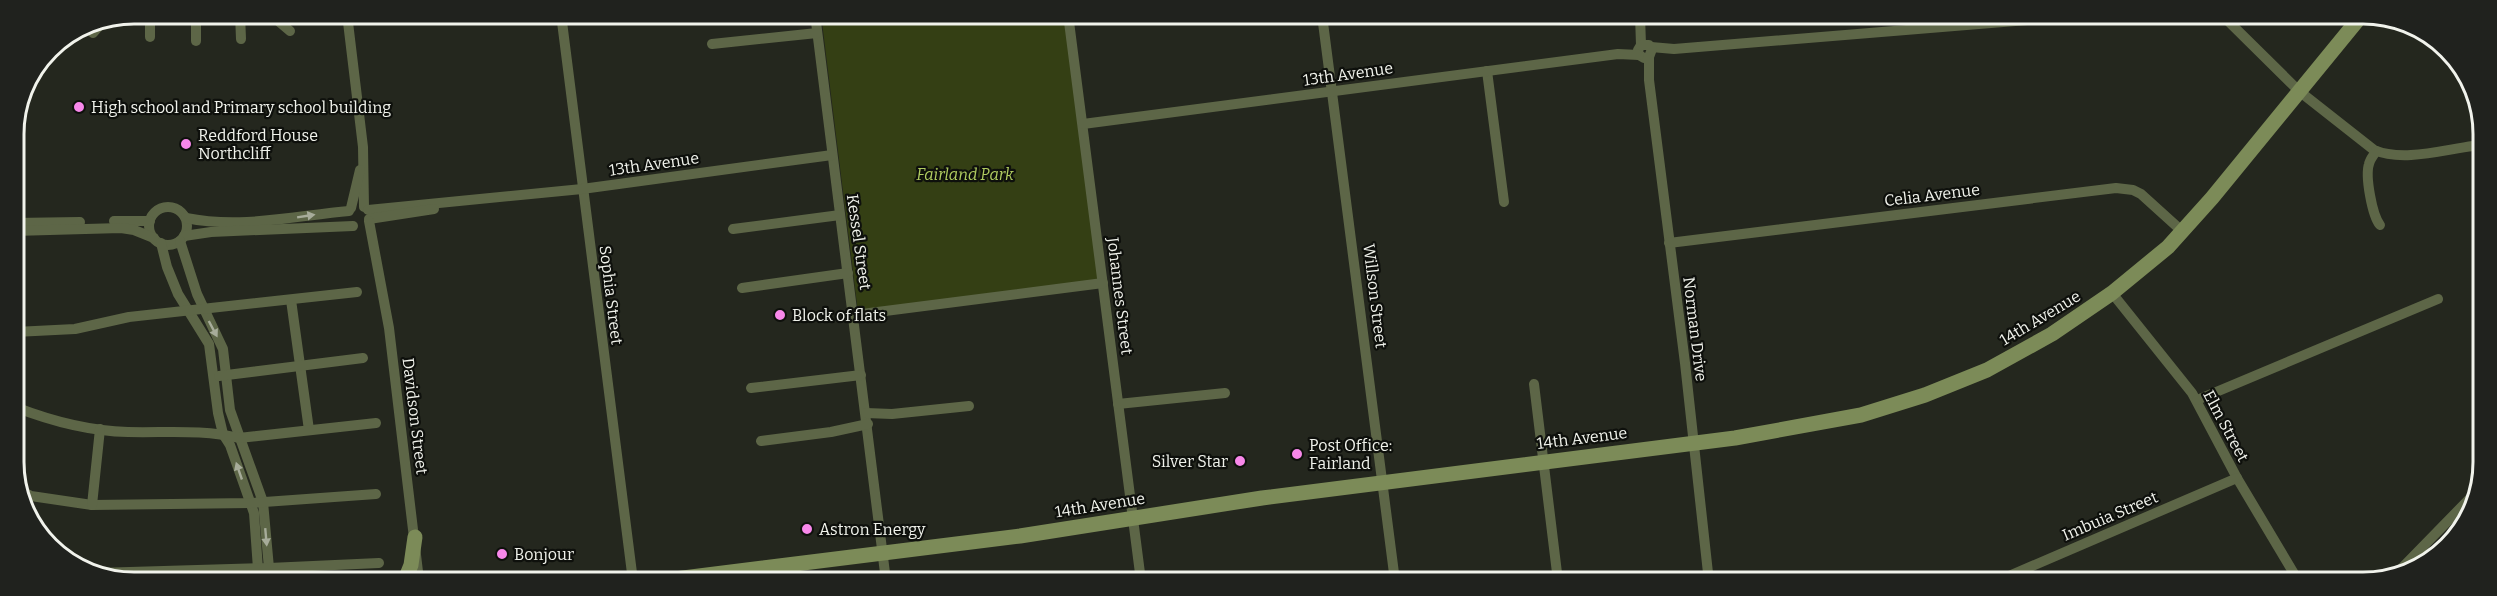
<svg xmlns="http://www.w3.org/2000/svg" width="2497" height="596" font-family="Bitter,serif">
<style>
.green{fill:#343f14}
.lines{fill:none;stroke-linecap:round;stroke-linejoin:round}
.street{stroke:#5d6647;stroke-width:10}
.secondary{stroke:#7c8b58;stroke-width:15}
.oneway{fill:#a7ac9a}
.poi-dot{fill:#f888ea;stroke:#0e100c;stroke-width:2}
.labels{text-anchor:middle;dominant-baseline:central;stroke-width:4.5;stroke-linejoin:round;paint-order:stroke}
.street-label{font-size:16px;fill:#f1f3ec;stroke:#0e100c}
.poi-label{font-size:16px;fill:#f1f3ec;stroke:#0e100c;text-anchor:start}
.park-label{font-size:16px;font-style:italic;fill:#b0cc60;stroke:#0e100c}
.rim{fill:none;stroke:#f1f3ec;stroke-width:3}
</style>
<rect width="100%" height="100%" fill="#24271e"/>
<polygon class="green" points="821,14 1069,14 1103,280 858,312"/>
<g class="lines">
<g class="street">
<polyline points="150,14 150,37"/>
<polyline points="196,14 196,41"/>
<polyline points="240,14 241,39"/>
<polyline points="270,14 290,31"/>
<polyline points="347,14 363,147 364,207"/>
<polyline points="561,14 633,581"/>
<polyline points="815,14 886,581"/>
<polyline points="1068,14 1141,581"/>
<polyline points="1322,15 1395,581"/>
<polyline points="1640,15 1641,45"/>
<path d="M 2223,16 L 2299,91 L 2374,150 C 2403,162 2442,150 2473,146 L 2481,142"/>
<polyline points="93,33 105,19"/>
<polyline points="712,44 817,33"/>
<polyline points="1651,47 1674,49 2076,16"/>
<polyline points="1649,57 1644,58 1639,55 1638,50 1641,45 1649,45 1652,49 1649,57 1649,80 1685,363 1709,582"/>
<polyline points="1487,71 1504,202"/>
<polyline points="1083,124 1618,54 1639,55"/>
<path d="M 2376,151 C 2374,155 2370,159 2369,164 C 2365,176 2372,215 2380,225"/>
<circle cx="168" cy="226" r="19"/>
<polyline points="351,208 360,170"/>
<polyline points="368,210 582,189 832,155"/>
<path d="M 186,218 C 241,229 294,216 349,211"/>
<polyline points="369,219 434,209"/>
<polyline points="114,221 150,221"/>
<polyline points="369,221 389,328 419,580"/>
<polyline points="14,223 80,222"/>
<polyline points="733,229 840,215"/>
<polyline points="14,231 121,228 134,230 154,238"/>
<polyline points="184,236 211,232 353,226"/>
<polyline points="180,241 197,294 223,349 230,410 263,502 269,568"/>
<polyline points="161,243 167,267 178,294 209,344 218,413 223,434 230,445 254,513 258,569"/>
<polyline points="1669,243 2116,188 2133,190 2141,194 2183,232"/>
<polyline points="742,288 848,273"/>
<polyline points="2112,293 2192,393 2237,478 2299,582"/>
<polyline points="291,300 309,430"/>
<polyline points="854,315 1103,283"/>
<polyline points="15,332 75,329 129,317 357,292"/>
<polyline points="219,376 363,358"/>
<polyline points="1534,384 1558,581"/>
<polyline points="751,388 861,375"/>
<polyline points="2197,400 2438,299"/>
<polyline points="1118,404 1225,393"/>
<path d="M 15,407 C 51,421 90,431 128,432 C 165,433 203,429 239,438 L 376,423"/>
<polyline points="866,413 892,414 969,406"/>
<polyline points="761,441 831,432 868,424"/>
<polyline points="17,489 31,496 92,505 251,503 376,494"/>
<polyline points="92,505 100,429"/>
<polyline points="2399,571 2481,487"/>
<polyline points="96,573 269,568 379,563"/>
<polyline points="1112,581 1140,577"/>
<polyline points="1995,582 2237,478"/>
</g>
<g class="secondary">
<polyline points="405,580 411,565 415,537"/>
<polyline points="659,581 1020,536 1262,498 1735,438 1861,415 1925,395 1987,370 2052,334 2112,293 2168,247 2212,198 2361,16"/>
</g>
</g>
<defs><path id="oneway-solid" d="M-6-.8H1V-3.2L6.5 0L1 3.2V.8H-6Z" transform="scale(1.5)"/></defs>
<g class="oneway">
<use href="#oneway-solid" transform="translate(306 216) rotate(-9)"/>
<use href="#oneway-solid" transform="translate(213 329) rotate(62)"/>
<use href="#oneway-solid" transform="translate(239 471) rotate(-109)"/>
<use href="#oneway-solid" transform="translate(266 537) rotate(85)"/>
</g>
<g class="poi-dot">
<circle cx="79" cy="107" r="6"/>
<circle cx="186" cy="144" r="6"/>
<circle cx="780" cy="315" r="6"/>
<circle cx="1297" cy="454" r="6"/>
<circle cx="1240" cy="461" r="6"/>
<circle cx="807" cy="529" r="6"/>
<circle cx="502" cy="554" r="6"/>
</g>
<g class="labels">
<g class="street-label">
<text transform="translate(1348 74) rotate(-8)">13th Avenue</text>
<text transform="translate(654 164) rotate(-8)">13th Avenue</text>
<text transform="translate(1932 195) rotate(-7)">Celia Avenue</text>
<text transform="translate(859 242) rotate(82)">Kessel Street</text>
<text transform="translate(611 295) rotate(83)">Sophia Street</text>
<text transform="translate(1120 296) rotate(83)">Johannes Street</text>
<text transform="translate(1375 296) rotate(83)">Willson Street</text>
<text transform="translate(2040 318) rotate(-31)">14th Avenue</text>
<text transform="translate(1695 329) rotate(83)">Norman Drive</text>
<text transform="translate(415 416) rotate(83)">Davidson Street</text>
<text transform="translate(2226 426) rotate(62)">Elm Street</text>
<text transform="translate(1582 438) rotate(-7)">14th Avenue</text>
<text transform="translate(1100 505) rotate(-9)">14th Avenue</text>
<text transform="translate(2110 516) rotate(-23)">Imbuia Street</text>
</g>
<g class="poi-label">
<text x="91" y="107">High school and Primary school building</text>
<text x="198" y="135">Reddford House<tspan x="198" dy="18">Northcliff</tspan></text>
<text x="792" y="315">Block of flats</text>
<text x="1309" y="445">Post Office:<tspan x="1309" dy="18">Fairland</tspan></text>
<text x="1228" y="461" text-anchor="end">Silver Star</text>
<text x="819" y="529">Astron Energy</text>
<text x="514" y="554">Bonjour</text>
</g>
<g class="park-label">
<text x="965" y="174">Fairland Park</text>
</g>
</g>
<path d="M0 0H2497V596H0ZM134 24H2363A110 110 0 0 1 2473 134V462A110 110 0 0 1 2363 572H134A110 110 0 0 1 24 462V134A110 110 0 0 1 134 24Z" fill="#20221e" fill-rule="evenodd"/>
<path class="rim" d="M134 24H2363A110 110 0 0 1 2473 134V462A110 110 0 0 1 2363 572H134A110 110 0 0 1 24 462V134A110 110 0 0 1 134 24Z"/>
</svg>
